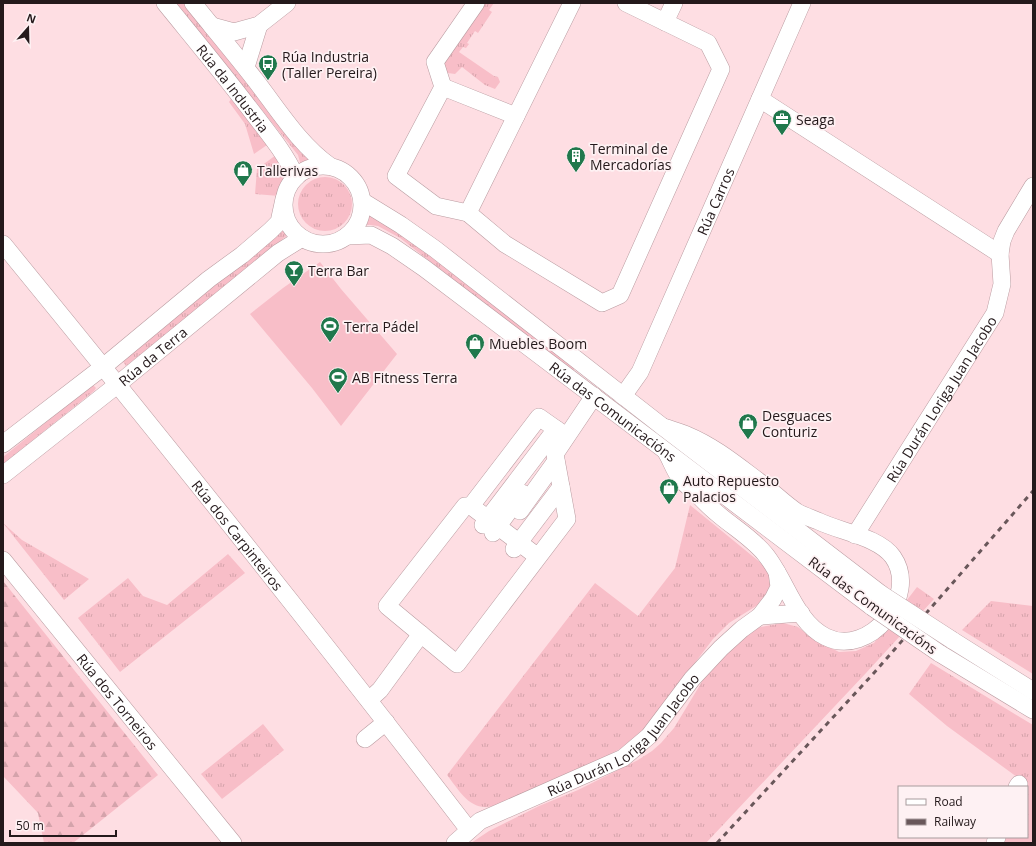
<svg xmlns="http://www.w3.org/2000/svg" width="1036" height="846" font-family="'Open Sans',sans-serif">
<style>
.grass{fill:url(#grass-tufts)}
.forest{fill:url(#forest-firs)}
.pitch{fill:#f8bec8}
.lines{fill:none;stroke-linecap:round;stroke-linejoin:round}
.minor-casing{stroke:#ba9ca1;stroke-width:18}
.minor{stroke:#fff;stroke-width:17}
.rail{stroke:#69575a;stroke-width:3;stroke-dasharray:5 5;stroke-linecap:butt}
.minor-bridge-casing{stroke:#ba9ca1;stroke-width:18;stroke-linecap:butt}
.minor-bridge{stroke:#fff;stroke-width:17}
.labels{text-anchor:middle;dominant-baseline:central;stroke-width:3.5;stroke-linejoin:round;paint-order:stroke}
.poi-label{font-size:14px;fill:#24191b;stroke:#fef1f3;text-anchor:start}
.street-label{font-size:14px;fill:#24191b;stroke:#fef1f3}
</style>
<defs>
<pattern id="grass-tufts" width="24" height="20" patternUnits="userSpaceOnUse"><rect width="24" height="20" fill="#f8bec8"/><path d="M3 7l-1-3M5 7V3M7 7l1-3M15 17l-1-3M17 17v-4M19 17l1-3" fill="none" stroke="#d4a3ab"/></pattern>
<pattern id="forest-firs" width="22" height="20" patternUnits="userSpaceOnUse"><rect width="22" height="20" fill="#f8bec8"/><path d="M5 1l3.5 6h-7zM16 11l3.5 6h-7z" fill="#d4a3ab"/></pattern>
</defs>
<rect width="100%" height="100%" fill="#fedee3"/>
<g class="grass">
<polygon points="176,3 184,3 311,162 301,166 298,155"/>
<polygon points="479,3 494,3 489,10 492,12 478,33 475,31 467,43 469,44 466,48 463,47 459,52 494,76 498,77 500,82 495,89 485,85 462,67 455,74 448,73 441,67"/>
<polygon points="231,99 242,112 267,145 254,154 245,124 229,102"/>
<path d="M 276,155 C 285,174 287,176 279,196 L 255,194 L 257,169 Z"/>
<circle cx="325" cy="204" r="27"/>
<polygon points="368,214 398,230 576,367 572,372 400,238 378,226 363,224"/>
<polygon points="285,226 290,233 223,289 126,366 122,360"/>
<polygon points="91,386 94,386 96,388 94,391 3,464 3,457"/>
<path d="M 690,505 L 772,572 L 771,589 L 761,603 L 729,623 L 713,639 L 694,664 L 683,683 L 636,739 L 620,749 L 570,775 L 493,806 C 470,812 459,790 447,775 L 595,583 L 638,616 L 675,568 Z"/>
<polygon points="3,523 22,540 89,579 64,600"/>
<polygon points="228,554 245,573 120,672 78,618 128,578 143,596 167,605"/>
<polygon points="917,587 934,599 866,673 706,843 471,843 489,831 539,806 578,790 638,760 652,751 661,743 674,728 706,675 722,656 753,630 761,627 783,623 798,627 813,639 839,652 856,651 874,643"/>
<polygon points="991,601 1033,606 1033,674 962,630"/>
<polygon points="931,663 1033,725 1033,843 1004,843 1006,837 1027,837 1027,787 1023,787 1017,777 947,726 909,694"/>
<polygon points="263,724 284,750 222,799 201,774"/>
</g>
<polygon class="forest" points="3,581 158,775 73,843 44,843 38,813 3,776"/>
<polygon class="pitch" points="320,262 341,289 397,354 341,426 312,388 250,314 283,288"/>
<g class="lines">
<defs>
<g id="minor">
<path id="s1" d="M 165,3 C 195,40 225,76 253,113 C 269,134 285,153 296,177"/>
<path d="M 193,3 C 214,29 236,55 256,81 C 279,111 300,145 330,166"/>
<polyline points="572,3 468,213 505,244 602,303 620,295 721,69 708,43 626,3"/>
<polyline points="665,22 674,3"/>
<polyline points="212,26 234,32 259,25 287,3"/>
<polyline points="246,67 259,25"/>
<polyline points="443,87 516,116"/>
<polyline points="760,99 1000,254"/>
<circle cx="323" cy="205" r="39"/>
<polyline points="362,201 401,225 435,249 663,427 881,594"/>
<polyline points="468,213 436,206 396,176 443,87 435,62 476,3"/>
<path id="s2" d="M 347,236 L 371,235 L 392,246 L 424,268 L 872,607"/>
<path id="s3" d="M 3,244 C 161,437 317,632 469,830"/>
<path id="s4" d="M 623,396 L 640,372 L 802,3"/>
<path d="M 663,427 C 671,429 679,432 687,435 C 714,446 738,466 761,483 C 773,492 785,504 797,512 C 804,516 811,518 818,521 C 841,532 879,537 893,557 C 920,596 869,658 826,637 C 795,622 786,579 765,554 C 752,538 733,527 718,514 C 709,507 702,499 694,491 C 689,487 683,483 680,478 C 674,470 671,460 666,452"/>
<polyline points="3,444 103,367 209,279 242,255 270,231 279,222 284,199"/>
<path id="s5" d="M 3,475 L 117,385 L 278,253 L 302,238"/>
<polyline points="471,506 539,417 566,436"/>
<polyline points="520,511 556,461"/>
<polyline points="483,525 556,429"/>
<polyline points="493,533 522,493"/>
<path id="s6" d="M 855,535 L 995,313 L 1002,284 L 1000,254 L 1002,241 L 1006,231 L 1033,186"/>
<polyline points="514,549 561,487"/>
<polyline points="538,557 471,506 465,506 387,606 457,664 567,519 555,454 594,396"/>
<path id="s7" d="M 3,560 L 233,843"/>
<polyline points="760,616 801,613"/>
<polyline points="952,640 1033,691"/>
<polyline points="939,653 1033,710"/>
<polyline points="369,700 380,690 421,634"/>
<polyline points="365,739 386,722"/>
<polyline points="1017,787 1019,784"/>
<path id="s8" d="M 455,843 L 480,821 L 623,758 L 649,736 L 692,679 L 721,648 L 742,629 L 760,616 L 773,599 L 779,587 L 777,572"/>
<polyline points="995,843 997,837"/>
</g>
</defs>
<use href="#minor" class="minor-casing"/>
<use href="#minor" class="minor"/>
<polyline class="rail" points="717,843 873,674 1033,491"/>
<defs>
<g id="minor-bridge">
<polyline points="881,594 952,640"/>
<polyline points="872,607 939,653"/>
</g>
</defs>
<use href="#minor-bridge" class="minor-bridge-casing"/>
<use href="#minor-bridge" class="minor-bridge"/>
</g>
<defs>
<symbol id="bus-pin" viewBox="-11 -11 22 30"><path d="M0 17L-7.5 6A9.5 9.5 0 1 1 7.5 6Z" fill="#20784c" stroke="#fef1f3"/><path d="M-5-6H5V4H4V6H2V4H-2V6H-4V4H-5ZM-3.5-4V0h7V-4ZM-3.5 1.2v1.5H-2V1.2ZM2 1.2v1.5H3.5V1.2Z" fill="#fff"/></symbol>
<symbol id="office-pin" viewBox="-11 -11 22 30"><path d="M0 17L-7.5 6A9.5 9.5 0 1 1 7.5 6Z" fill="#20784c" stroke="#fef1f3"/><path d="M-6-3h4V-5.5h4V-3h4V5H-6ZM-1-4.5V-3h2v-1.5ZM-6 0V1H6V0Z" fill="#fff"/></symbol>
<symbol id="building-pin" viewBox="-11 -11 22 30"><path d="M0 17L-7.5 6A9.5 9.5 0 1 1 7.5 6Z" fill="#20784c" stroke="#fef1f3"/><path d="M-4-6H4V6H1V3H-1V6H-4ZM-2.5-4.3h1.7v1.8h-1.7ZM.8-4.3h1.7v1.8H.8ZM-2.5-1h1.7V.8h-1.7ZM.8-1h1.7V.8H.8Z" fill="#fff"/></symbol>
<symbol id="shop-pin" viewBox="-11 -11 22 30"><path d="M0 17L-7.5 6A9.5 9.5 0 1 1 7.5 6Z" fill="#20784c" stroke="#fef1f3"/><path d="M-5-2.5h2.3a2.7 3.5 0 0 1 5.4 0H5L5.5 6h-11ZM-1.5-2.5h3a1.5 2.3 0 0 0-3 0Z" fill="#fff"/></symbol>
<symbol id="bar-pin" viewBox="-11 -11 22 30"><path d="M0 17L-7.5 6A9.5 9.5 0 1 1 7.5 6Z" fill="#20784c" stroke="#fef1f3"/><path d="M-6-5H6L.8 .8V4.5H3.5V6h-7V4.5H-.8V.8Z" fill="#fff"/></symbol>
<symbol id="stadium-pin" viewBox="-11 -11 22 30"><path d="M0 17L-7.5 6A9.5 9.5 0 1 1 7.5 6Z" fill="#20784c" stroke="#fef1f3"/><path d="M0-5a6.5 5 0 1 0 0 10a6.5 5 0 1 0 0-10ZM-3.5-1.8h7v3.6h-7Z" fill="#fff"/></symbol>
</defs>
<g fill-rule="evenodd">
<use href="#bus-pin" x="257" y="53" width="22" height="30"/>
<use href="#office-pin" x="771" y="108" width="22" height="30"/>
<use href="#building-pin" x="565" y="145" width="22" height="30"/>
<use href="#shop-pin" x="232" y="159" width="22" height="30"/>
<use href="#bar-pin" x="283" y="259" width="22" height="30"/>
<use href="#stadium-pin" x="319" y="315" width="22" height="30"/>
<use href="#shop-pin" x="464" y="332" width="22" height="30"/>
<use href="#stadium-pin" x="327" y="366" width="22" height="30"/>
<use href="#shop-pin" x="737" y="412" width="22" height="30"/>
<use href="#shop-pin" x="658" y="477" width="22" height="30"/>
</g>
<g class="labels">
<g class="poi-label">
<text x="282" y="56">Rúa Industria<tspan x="282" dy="16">(Taller Pereira)</tspan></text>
<text x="796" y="119">Seaga</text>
<text x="590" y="148">Terminal de<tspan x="590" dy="16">Mercadorías</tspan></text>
<text x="257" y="170">Tallerivas</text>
<text x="308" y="270">Terra Bar</text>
<text x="344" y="326">Terra Pádel</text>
<text x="489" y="343">Muebles Boom</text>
<text x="352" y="377">AB Fitness Terra</text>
<text x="762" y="415">Desguaces<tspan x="762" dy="16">Conturiz</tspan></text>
<text x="683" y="480">Auto Repuesto<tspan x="683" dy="16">Palacios</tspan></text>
</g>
<g class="street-label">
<text stroke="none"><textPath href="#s1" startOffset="109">Rúa da Industria</textPath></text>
<text stroke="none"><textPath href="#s4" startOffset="216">Rúa Carros</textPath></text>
<text stroke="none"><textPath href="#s5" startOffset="191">Rúa da Terra</textPath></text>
<text stroke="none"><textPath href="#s6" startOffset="161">Rúa Durán Loriga Juan Jacobo</textPath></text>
<text stroke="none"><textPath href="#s2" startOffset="324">Rúa das Comunicacións</textPath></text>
<text stroke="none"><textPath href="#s3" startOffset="374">Rúa dos Carpinteiros</textPath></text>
<text transform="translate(873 605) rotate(36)">Rúa das Comunicacións</text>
<text stroke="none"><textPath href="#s7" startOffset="182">Rúa dos Torneiros</textPath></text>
<text stroke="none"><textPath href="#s8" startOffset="204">Rúa Durán Loriga Juan Jacobo</textPath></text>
</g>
</g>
<rect width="1036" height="846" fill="none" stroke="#24191b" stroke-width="8"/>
<rect x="898" y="786" width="130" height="52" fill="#fef1f3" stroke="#a79b9d"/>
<rect x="906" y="799" width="20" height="6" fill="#ffffff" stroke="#a79b9d"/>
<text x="934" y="806" font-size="12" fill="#24191b">Road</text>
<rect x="906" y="819" width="20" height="6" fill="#69575a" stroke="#a79b9d"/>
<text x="934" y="826" font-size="12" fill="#24191b">Railway</text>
<g transform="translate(28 28) rotate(20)" stroke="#fef1f3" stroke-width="3" paint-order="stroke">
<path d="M0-3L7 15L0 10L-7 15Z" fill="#24191b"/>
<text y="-6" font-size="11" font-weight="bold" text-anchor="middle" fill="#24191b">N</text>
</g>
<path d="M10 830v6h106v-6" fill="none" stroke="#24191b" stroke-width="2"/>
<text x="16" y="830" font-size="12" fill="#24191b" stroke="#fef1f3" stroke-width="3" paint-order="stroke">50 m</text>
</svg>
